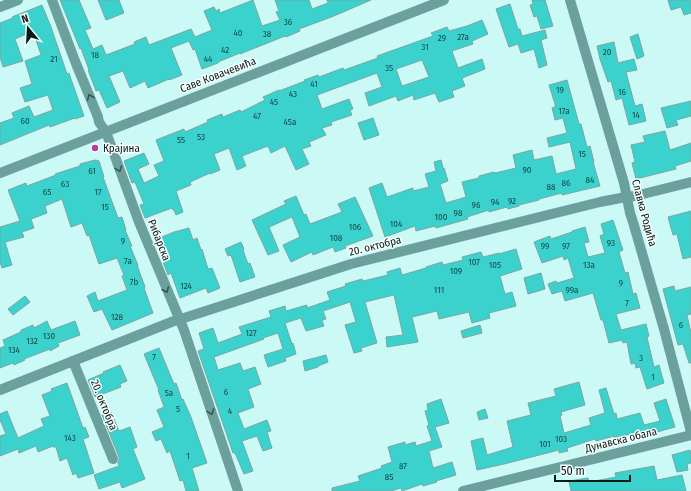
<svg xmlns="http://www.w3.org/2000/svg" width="691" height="491" font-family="'Fira Sans Condensed',sans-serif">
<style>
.building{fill:#3bd1cc;stroke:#7aa6a3;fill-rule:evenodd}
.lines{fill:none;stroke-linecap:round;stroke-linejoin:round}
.street{stroke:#6ca09d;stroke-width:10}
.oneway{stroke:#355654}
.poi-dot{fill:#b74094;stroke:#f5fefd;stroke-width:1.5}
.labels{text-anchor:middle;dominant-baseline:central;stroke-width:3;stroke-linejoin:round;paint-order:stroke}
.number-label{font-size:9px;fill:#154846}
.street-label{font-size:11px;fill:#081a19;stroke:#f5fefd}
.poi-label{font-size:11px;fill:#081a19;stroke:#f5fefd;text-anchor:start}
</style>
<rect width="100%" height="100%" fill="#cbf9f6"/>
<g class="building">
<polygon points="60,0 79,0 91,28 85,30 93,49 102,45 106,55 135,44 134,42 146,37 149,45 191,29 195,37 212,30 204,11 214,7 216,11 219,9 220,13 253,0 262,26 280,20 276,12 279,11 275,0 309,0 312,9 328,3 327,0 371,0 334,16 299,29 300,31 286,37 285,36 240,54 240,53 218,62 218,63 202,69 195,49 193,50 189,41 171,48 182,75 169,80 169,79 148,88 145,81 130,88 123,71 109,76 120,102 107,108 99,90 96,91 88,70 89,70 81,48 80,49"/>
<polygon points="98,0 119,0 124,13 106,20"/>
<polygon points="532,0 545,0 553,26 541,29 537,16 534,17 530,5 533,4"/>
<polygon points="668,0 691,0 691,13 684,15 681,7 671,10"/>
<polygon points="510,4 518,29 520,29 522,36 545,30 547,38 541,40 547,65 539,68 534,49 521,53 518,44 509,47 496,9"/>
<polygon points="42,5 51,27 67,74 69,73 72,82 84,116 75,119 75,118 50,127 49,125 0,145 0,123 14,118 12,113 29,106 34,117 53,110 48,95 25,102 20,88 32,84 25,61 41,55 33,31 15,39 23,61 3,67 0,57 0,23 13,18 12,17"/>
<path d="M 482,20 L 488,34 L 472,41 L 473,44 L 452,51 L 458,68 L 482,59 L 485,69 L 462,78 L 465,86 L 452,91 L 454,97 L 439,102 L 435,93 L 414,100 L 413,95 L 398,101 L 396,96 L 369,106 L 365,93 L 382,87 L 377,73 L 317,95 L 322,109 L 349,99 L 353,109 L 350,110 L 352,115 L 331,122 L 332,125 L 322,128 L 326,135 L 309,142 L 311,146 L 302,149 L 309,164 L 296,170 L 285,146 L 271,153 L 268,146 L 242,156 L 246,166 L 237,170 L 229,148 L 214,154 L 220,170 L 210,174 L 210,173 L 190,182 L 191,185 L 176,191 L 183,212 L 176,215 L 174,210 L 173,210 L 172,208 L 145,218 L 140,205 L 144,204 L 135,182 L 132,183 L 124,161 L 144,153 L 149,164 L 138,169 L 144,183 L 159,176 L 154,165 L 164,161 L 156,140 L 184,129 L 185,132 L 208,122 L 207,120 L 222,114 L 223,117 L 240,110 L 241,112 L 265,100 L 263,97 L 279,90 L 279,91 L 305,81 L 304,80 L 318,75 L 319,77 L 343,68 L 344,70 L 378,58 L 377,56 L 433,36 L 431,33 L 447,27 L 449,31 L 467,26 ZM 422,60 L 429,77 L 402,86 L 396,69 Z"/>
<polygon points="638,34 644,56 637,59 630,37"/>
<polygon points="614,42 618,63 634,59 637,70 626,72 635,106 642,104 646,121 629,125 622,98 616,100 611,81 608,82 600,59 597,46"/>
<polygon points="567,80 579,124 581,124 587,147 590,146 594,162 593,162 600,186 562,195 562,193 539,199 539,200 519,205 519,206 508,209 507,207 489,212 489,210 467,217 468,219 436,228 435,226 416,231 415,226 385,237 369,188 382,183 387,197 413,188 413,191 429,187 425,174 436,171 434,162 441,160 443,168 444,168 448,181 440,184 446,203 466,197 462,182 479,178 479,176 494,172 495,173 516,168 513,155 532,150 534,160 552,156 556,174 576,169 570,142 549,147 547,138 567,133 563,118 555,120 552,108 555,107 555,104 549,85"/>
<polygon points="691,101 691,116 676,120 678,125 667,128 661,108"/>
<polygon points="373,118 379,135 364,140 358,123"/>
<polygon points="665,131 670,150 691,143 691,161 675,166 676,169 636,179 632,163 635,162 631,145 645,142 643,136"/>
<polygon points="95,160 99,161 104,177 103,177 118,218 122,217 126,230 125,230 132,246 130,246 138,265 137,265 145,287 144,288 153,313 112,330 102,309 94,312 87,296 95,292 98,301 127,290 122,276 124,275 117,258 99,264 89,235 87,236 82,223 71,227 62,199 45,206 47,213 31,219 34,228 22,232 24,237 5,242 12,265 2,268 0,262 0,227 20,221 8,190 26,183 27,186 56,175 55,174 80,166 80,164"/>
<polygon points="296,196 304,215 306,214 310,224 342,212 338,204 355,197 373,236 345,246 346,248 335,252 333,247 313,255 312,252 291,262 283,245 300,237 292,217 269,227 279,251 268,255 252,220 286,204 284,201"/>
<polygon points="691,211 691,257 683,259 677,234 673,235 668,217"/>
<polygon points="613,220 623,250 619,252 625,273 628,272 633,294 636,293 640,308 616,314 621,330 646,324 649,336 647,337 654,367 659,365 664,383 647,389 640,367 636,368 635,363 631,364 627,342 623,343 622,340 609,343 603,320 601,320 593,293 565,301 562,291 552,294 548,284 556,281 557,283 574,278 568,258 564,260 563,256 542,263 534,242 550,236 551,239 572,232 572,231 585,227 589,242 584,243 588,257 605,253 600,236 604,234 601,224"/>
<polygon points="189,228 193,240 197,238 201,250 202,249 208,269 212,268 220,288 208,293 206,288 180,298 171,273 168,275 163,262 166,261 157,239 174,232"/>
<polygon points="241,242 244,249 243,250 248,264 250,263 255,277 240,282 231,255 228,256 225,249"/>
<polygon points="516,249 522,269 500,276 505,294 512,292 516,306 489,313 490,318 472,323 469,312 439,319 437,311 412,317 418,342 387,347 386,337 403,335 394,295 365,302 377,343 361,348 362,351 354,353 345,325 356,322 350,302 323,311 326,319 322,320 324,326 306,331 301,318 285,323 292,344 293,343 296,354 285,358 286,361 268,367 264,355 283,349 278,333 263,338 264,339 214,357 218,370 240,363 243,371 255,367 261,384 248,389 254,407 238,413 244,429 267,420 271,431 267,432 272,448 263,451 257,436 242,441 253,471 244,474 235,453 233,453 198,351 204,349 199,333 213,328 218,343 242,334 239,327 271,317 269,311 285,306 286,311 307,305 307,308 330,300 327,292 346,286 345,284 362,279 363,281 388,275 387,272 400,268 402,275 426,268 426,267 442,262 443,265 463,260 462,257 481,252 483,257 499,253 499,254"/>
<polygon points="541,273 545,289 528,294 524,278"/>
<polygon points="674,286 675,291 691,287 691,314 687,315 691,333 691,363 689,363 683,344 678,345 663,289"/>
<polygon points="25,296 30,302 13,315 8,309"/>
<polygon points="47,321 51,330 75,321 80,335 58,343 59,346 50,351 50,349 24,359 25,360 14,365 13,363 0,368 0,348 5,346 3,340 21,332 21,330 33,325 34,328"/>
<polygon points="480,325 482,333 463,338 461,331"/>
<polygon points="159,348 174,384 176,383 182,400 183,399 191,417 207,463 192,468 199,491 186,491 183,480 180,481 170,451 167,453 161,439 156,441 152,432 164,427 157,410 164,407 158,390 159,390 144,354"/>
<polygon points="326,355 328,362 318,366 318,367 305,371 303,361"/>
<polygon points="120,365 127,381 120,384 121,387 95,397 88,380 104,373 103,372"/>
<polygon points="579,382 585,405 561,412 562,415 560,416 564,433 591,425 589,418 605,413 599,390 606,388 614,414 616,413 617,419 640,413 644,425 660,421 654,403 666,399 675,427 636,438 635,433 614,438 614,436 596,441 595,439 567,448 568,451 559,453 559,450 504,464 477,470 471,441 483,438 487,455 513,447 507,421 531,415 528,403 556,396 554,389"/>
<polygon points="67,383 83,428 85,427 89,437 83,439 94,473 78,478 76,473 73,475 67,458 60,461 56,447 53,447 53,446 38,452 36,446 19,453 18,449 0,456 0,436 6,434 0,420 0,414 7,411 18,438 44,426 41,419 50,416 42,395 52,391 51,389"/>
<polygon points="441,399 449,423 435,427 442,447 429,451 433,468 452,462 456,475 436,481 437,482 423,486 422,484 402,491 401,488 391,491 332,491 332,488 360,481 358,476 382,468 381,466 392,462 388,447 405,442 405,445 415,442 416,446 432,441 427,426 429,425 425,411 428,410 427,404"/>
<polygon points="485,409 488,418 479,420 477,412"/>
<polygon points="111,412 119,431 130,427 137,447 133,449 145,479 122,488 120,482 99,489 94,475 119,466 118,463 119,460 119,457 102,415"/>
<polygon points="690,450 691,455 691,463 687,464 688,470 677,472 672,455"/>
<polygon points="654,466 657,480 682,475 686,491 571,491 569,481 588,478 589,482 616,477 615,473"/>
</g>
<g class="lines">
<g class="street">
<polyline points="52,0 75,61 98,117 99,122 106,132 139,222 184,330 238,491"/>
<polyline points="570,0 624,183 630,213 633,222 664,329 691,432"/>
<polyline points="0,7 18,0"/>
<polyline points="0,173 444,0"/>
<polyline points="73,361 113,459"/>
<polyline points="0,390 179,319 184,318 351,264 600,202 626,197 635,196 691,182"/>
<polyline points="463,491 691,435"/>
</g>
</g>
<defs><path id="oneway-chevron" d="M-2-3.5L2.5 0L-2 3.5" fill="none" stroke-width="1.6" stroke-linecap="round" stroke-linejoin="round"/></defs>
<g class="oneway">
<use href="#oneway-chevron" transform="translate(90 97) rotate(-112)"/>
<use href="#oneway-chevron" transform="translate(119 169) rotate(69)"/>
<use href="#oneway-chevron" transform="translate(166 290) rotate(67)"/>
<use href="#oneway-chevron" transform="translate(211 412) rotate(70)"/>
</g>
<circle class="poi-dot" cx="95" cy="148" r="4"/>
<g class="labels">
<g class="number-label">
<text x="288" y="22">36</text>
<text x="238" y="33">40</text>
<text x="267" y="34">38</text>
<text x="463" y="37">27a</text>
<text x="442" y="38">29</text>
<text x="425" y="47">31</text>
<text x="225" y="50">42</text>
<text x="607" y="52">20</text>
<text x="95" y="55">18</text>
<text x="54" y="59">21</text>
<text x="208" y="59">44</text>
<text x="389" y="68">35</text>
<text x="314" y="84">41</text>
<text x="560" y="90">19</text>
<text x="622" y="92">16</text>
<text x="293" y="94">43</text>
<text x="274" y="102">45</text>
<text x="564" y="111">17a</text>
<text x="636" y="115">14</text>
<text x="257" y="116">47</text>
<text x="25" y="121">60</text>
<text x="290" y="122">45a</text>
<text x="201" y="137">53</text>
<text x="181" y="140">55</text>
<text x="582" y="154">15</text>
<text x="527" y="170">90</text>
<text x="92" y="171">61</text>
<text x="590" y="180">84</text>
<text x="566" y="183">86</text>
<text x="65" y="184">63</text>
<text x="551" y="187">88</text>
<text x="47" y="192">65</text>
<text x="98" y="192">17</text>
<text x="512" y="201">92</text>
<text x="495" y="202">94</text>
<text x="476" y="205">96</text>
<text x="105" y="207">15</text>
<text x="458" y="213">98</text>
<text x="441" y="217">100</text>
<text x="396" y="224">104</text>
<text x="355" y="227">106</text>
<text x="336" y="238">108</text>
<text x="123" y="241">9</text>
<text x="611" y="243">93</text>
<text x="545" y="246">99</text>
<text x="566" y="246">97</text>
<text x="128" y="261">7a</text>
<text x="474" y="262">107</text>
<text x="495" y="265">105</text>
<text x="589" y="265">13a</text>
<text x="456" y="271">109</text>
<text x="134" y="282">7b</text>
<text x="621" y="283">9</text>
<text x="186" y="286">124</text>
<text x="439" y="290">111</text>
<text x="572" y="290">99a</text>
<text x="627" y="303">7</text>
<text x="117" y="317">128</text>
<text x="681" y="325">6</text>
<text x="251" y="333">127</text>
<text x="49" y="336">130</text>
<text x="32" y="341">132</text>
<text x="14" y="350">134</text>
<text x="154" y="357">7</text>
<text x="641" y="358">3</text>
<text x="653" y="377">1</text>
<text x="226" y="392">6</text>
<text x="169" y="393">5a</text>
<text x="178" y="409">5</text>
<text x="230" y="411">4</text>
<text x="70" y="438">143</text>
<text x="561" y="439">103</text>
<text x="545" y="444">101</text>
<text x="188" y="456">1</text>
<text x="403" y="466">87</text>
<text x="389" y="477">85</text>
</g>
<g class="street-label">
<text transform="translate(218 75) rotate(-21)">Саве Ковачевића</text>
<text transform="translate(644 213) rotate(75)">Славка Родића</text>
<text transform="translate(159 240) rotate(68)">Рибарска</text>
<text transform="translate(375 246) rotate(-14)">20. октобра</text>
<text transform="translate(104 405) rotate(68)">20. октобра</text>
<text transform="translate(621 440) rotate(-14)">Дунавска обала</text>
</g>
<g class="poi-label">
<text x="103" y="148">Крајина</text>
</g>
</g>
<g transform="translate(28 28) rotate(342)" stroke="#f5fefd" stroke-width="3" paint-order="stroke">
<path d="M0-3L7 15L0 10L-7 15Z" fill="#081a19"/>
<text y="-6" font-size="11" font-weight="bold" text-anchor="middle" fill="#081a19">N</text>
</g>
<path d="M555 475v6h75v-6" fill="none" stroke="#081a19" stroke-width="2"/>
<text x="561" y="475" font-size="12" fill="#081a19" stroke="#f5fefd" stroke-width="3" paint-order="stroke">50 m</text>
</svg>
